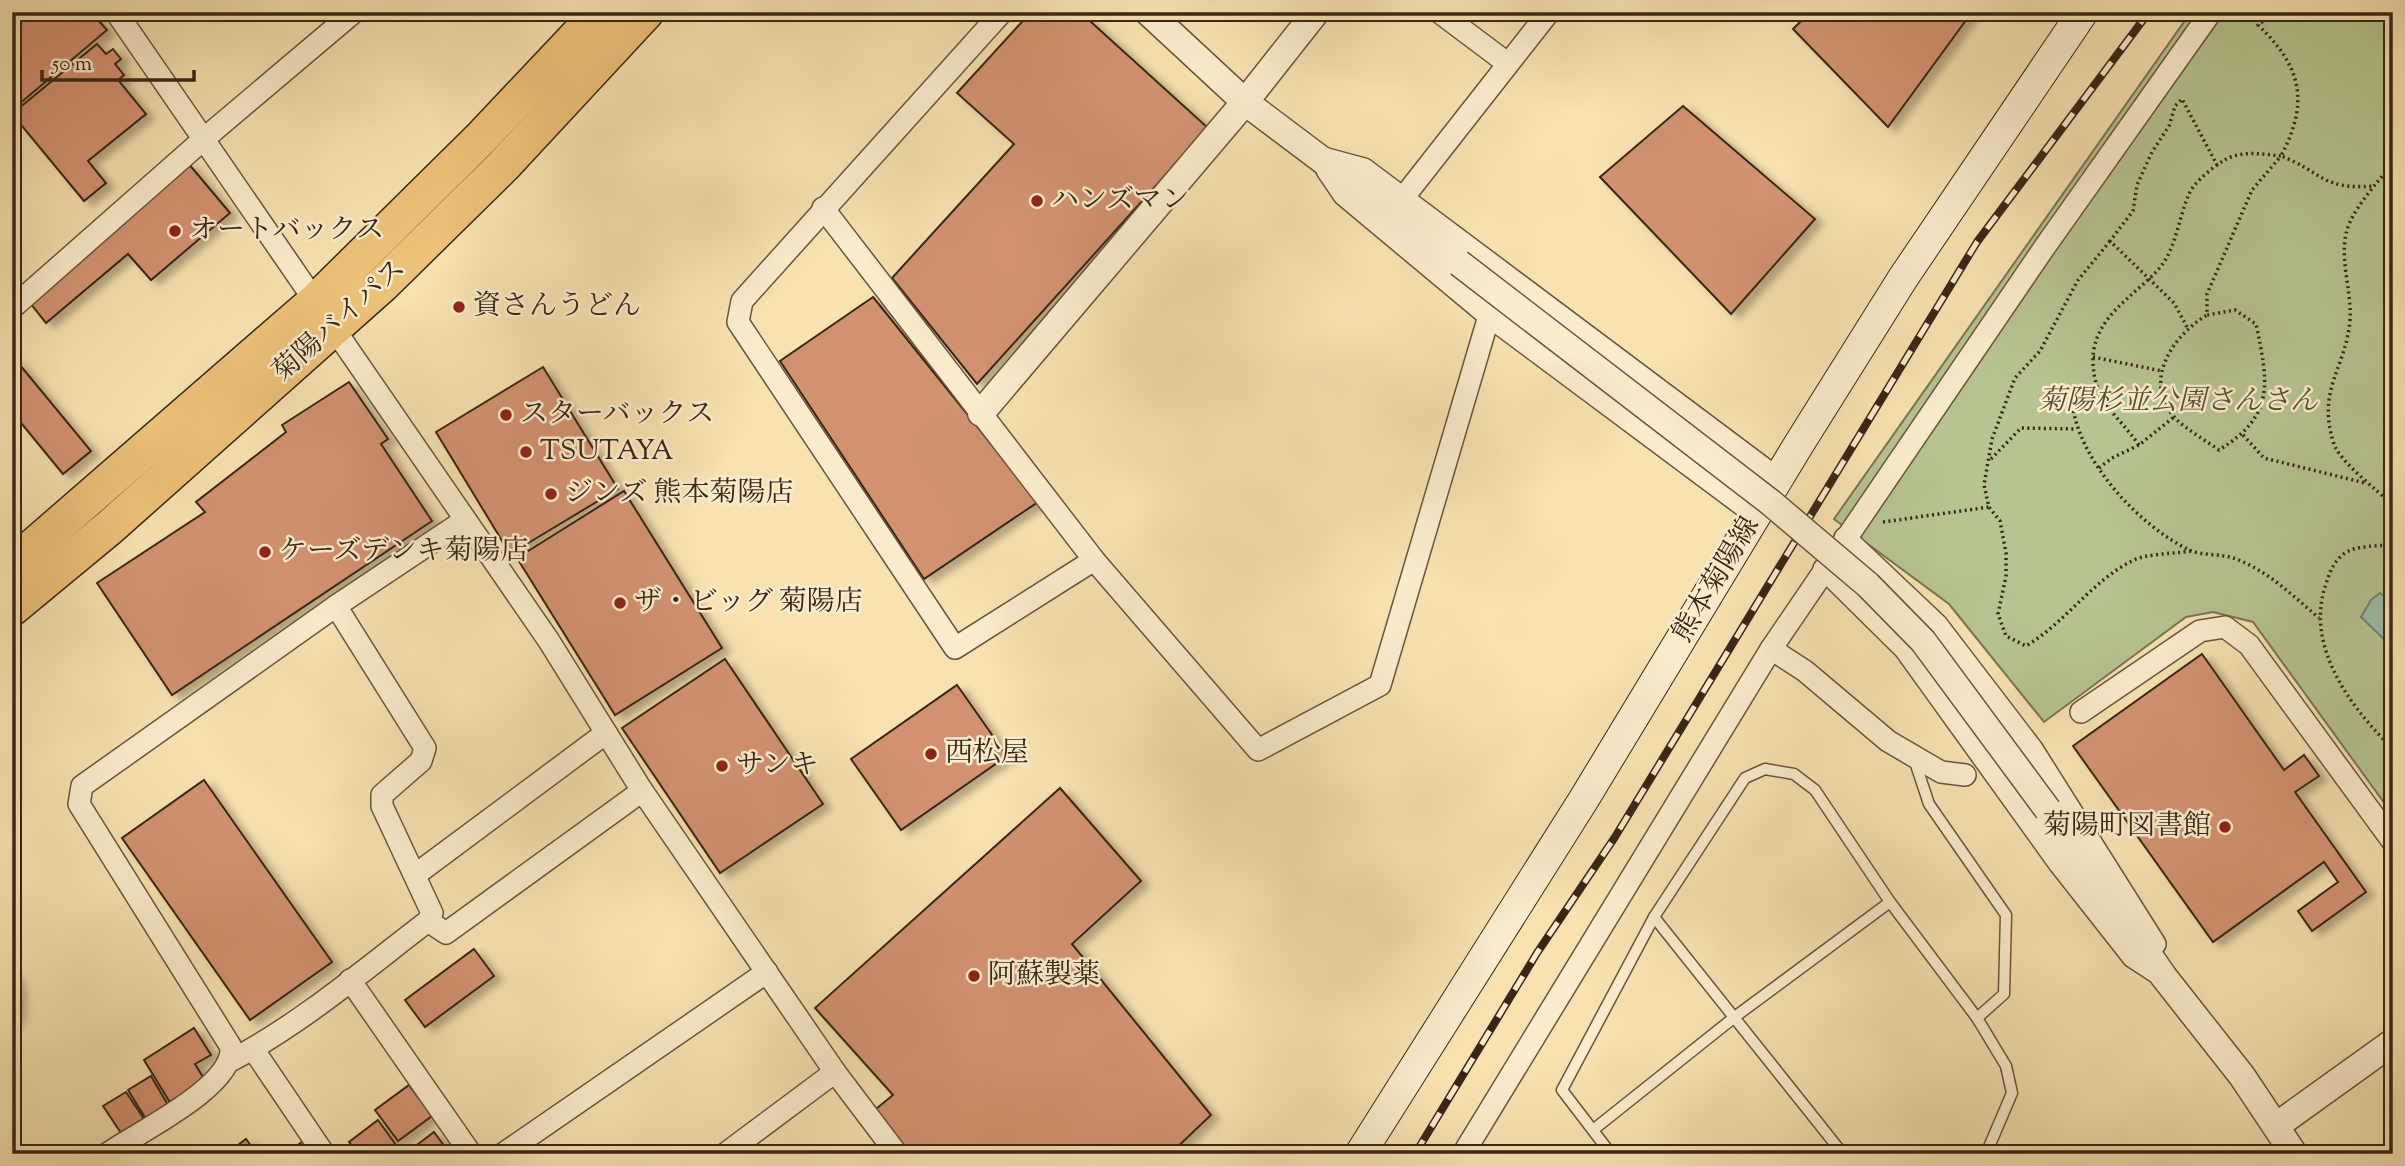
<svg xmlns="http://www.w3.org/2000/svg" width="2405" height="1166" font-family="'Sorts Mill Goudy','Noto Serif JP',serif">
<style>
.park{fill:#b6c490;stroke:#787554;stroke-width:2}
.water{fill:#9dbeab;stroke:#758170;stroke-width:2}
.building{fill:#d2926f;stroke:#392617;stroke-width:2;filter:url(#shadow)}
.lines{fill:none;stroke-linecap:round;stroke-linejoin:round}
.service-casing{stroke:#68553d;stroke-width:13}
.minor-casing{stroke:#68553d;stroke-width:24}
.tertiary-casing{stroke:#68553d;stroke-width:29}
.secondary-casing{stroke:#392617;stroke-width:32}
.trunk-casing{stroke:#392617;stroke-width:38}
.path{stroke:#392617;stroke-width:3.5;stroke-dasharray:2 3.5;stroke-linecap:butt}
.service{stroke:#faeccc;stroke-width:10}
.minor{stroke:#faeccc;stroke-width:21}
.tertiary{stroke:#faeccc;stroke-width:26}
.secondary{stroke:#faeccc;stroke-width:30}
.trunk{stroke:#ecc178;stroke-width:35}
.rail-casing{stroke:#392617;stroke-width:8}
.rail{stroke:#faeccc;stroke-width:5;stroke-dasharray:16;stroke-linecap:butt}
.tertiary-bridge-casing{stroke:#68553d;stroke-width:29;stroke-linecap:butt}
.tertiary-bridge{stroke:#faeccc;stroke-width:26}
.poi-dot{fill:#8f2418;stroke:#faeccc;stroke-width:2.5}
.labels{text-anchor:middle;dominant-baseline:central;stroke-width:5;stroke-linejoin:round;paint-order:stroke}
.poi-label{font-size:28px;fill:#392617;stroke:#faeccc;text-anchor:start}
.street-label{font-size:28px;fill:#392617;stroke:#faeccc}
.park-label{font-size:28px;font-style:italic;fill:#584e35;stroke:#faeccc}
</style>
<defs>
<filter id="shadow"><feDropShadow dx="8" dy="4.5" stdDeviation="3.5" flood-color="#0004"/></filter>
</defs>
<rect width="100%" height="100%" fill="#f7e2b0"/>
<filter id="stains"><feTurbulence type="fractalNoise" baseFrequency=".00286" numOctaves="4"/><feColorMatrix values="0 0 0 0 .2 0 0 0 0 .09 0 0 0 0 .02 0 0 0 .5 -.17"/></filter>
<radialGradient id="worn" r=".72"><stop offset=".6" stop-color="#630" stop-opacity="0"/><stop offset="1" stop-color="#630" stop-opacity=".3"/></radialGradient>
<polygon class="park" points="2191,12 2393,12 2393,815 2253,622 2213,612 2186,617 2044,722 1949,604 1834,519"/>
<polygon class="water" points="2393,592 2393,667 2388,643 2361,617 2371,600 2380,593 2389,600"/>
<g class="building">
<polygon points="12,12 91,12 107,30 12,110"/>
<polygon points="1031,12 1080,12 1208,128 977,384 892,278 1014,144 957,93"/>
<polygon points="1810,12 1972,12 1888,127 1793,29"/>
<polygon points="97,44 106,54 113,49 121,59 115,64 124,75 118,80 146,114 88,161 106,183 84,201 12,114"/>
<polygon points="1683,106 1815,219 1731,314 1600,177"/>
<polygon points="188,163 230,213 151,280 128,254 46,323 27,299"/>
<polygon points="873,297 1038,502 924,579 780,361"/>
<polygon points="15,359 91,451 63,474 12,412"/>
<polygon points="543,367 618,489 510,554 436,432"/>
<polygon points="349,382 388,439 381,444 432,521 172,695 97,583 205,512 196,502 286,432 282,425"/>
<polygon points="624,491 722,648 615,715 517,558"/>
<polygon points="2202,654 2284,770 2304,755 2319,776 2295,792 2366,892 2312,931 2298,911 2338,882 2324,862 2213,942 2073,746"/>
<polygon points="725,659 823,804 720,873 622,728"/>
<polygon points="957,685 1007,756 901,830 851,759"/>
<polygon points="204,780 332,962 250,1020 122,838"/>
<polygon points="1060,788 1141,881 1072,944 1211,1115 1170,1154 909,1154 876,1109 893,1095 815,1008"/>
<polygon points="474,949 494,976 425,1027 405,1000"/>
<polygon points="12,972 17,982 18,1010 12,1026"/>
<polygon points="194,1028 211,1055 195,1064 206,1082 171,1104 144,1060"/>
<polygon points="151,1076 168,1105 146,1119 128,1090"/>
<polygon points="409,1085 432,1116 398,1141 375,1110"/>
<polygon points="126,1092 144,1119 121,1133 103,1106"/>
<polygon points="378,1120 396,1145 384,1154 358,1154 349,1142"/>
<polygon points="434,1132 445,1147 436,1154 417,1154 413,1148"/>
<polygon points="246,1139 257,1154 226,1154"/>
<polygon points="306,1139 317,1154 286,1154"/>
</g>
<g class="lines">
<defs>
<g id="service">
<polyline points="1914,759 1929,804 2006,915 2004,994 1977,1018"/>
<polyline points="1654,917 1843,1154"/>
<polyline points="1593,1130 1736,1016 1890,902"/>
<polyline points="1611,1154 1562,1090 1654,917 1745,778 1765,769 1794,774 1815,790 1890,902 1977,1018 2006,1066 2012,1093 1986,1154"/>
</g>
<g id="minor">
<polyline points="116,12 549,641 641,789 835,1072 897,1154"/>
<polyline points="1002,12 742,301 738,322 955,648 1094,560"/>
<polyline points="1439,12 1507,63"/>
<polyline points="1323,158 1364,169 1778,479"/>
<polyline points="1327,170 1344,195 1489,316 1756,515"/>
<polyline points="1403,198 1549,12"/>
<polyline points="823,208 1094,560 1258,750 1380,685 1489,316"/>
<polyline points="12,308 205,138 354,12"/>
<polyline points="1845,538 1937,625 2032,749 2155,944"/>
<polyline points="1824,569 1905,649 2059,863 2133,957 2159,974"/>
<polyline points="1771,649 1805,671 1888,741 1941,772 1965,775"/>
<polyline points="2081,712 2200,631 2225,627 2249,645 2393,842"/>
<polyline points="415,875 606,733"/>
<polyline points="428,921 446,933 642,791"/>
<polyline points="350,980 471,1154"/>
<polyline points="253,1049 324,1154"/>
<path d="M 232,1060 C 302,1023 365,969 428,921 L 432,913 L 382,806 L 382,795 L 421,761 L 425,748 L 336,606"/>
<path d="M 107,1154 C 138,1132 234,1087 231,1047 L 79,804 L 82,786 L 336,606 L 465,520"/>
<polyline points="503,1154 767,972"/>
<polyline points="725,1154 835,1072"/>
<polyline points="1463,1154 1771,649 2044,248 2211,12"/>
</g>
<g id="tertiary">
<polyline points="1148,12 1245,102 1459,263"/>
<polyline points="981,413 1245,102 1316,12"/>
<polyline points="2048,810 2164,977 2242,1076 2294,1154"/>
<polyline points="2276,1126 2393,1042"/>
</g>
<polyline id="secondary" points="1360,1154 1584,799 1799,444 1903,278 2083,12"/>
<g id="trunk">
<polyline points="12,565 317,300 481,138 600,12"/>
<polyline points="12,608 110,527 383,284 503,166 646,12"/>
</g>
</defs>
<use href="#service" class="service-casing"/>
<use href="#minor" class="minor-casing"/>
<use href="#tertiary" class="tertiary-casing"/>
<use href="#secondary" class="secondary-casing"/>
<use href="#trunk" class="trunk-casing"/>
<g class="path">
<path d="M 2276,12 L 2258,25 C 2301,66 2310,101 2281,156 C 2323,172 2321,190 2373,186"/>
<path d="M 2393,164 C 2378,181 2350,212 2346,234 C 2340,262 2352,292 2350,320 C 2346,369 2316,389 2334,444 C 2339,461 2379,492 2393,505"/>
<path d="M 2110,241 L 2078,280 L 2040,351 L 2015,378 L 1992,439 L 1984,485 L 1989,507 L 2000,521 L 2006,553 L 2006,576 L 1998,614 L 2006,636 L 2026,646 C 2066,622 2092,581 2132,561 C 2147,553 2174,554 2191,551"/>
<polyline points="2187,327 2174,303 2110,241 2133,211 2137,185 2152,152 2169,126 2175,106 2182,99 2217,165"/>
<polyline points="2093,357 2162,371"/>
<path d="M 2096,389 L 2091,397 L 2073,409 C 2083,465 2139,525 2189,550 C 2202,556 2221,553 2236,559 C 2268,571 2293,596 2319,618"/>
<polyline points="2243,435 2264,458 2365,483"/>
<path d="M 2139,445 C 2117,414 2093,401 2093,360 C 2093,319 2131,298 2156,272 C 2176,252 2178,219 2189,194 C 2194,182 2213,167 2223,161 C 2240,150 2262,154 2281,156 L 2252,190 L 2207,294 L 2207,315 L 2235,310 L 2256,324 C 2268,382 2276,415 2219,450 C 2205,440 2187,430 2175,418 C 2141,380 2174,335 2207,315"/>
<polyline points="1991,459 2021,428 2076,429"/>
<polyline points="2099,468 2112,458 2139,445 2174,417"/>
<polyline points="1883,522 1989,507"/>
<path d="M 2393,545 C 2379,546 2357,545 2345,553 C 2334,561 2330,571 2326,584 C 2304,646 2351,708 2393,749"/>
</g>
<use href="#service" class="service"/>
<use href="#minor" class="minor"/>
<use href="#tertiary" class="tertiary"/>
<use href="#secondary" class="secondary"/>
<use href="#trunk" class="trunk"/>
<defs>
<polyline id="rail" points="1415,1154 1537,953 1615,837 1977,242 2149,12"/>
</defs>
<use href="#rail" class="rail-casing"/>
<use href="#rail" class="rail"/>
<defs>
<polyline id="tertiary-bridge" points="1459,263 1770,502 1868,585 1923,641 2048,810"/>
</defs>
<use href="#tertiary-bridge" class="tertiary-bridge-casing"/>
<use href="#tertiary-bridge" class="tertiary-bridge"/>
</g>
<g class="poi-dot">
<circle cx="1037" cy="201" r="7"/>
<circle cx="175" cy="231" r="7"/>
<circle cx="459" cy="307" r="7"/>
<circle cx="506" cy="415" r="7"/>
<circle cx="526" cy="452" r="7"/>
<circle cx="551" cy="494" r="7"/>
<circle cx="265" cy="552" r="7"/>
<circle cx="620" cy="603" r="7"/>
<circle cx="931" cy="754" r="7"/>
<circle cx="722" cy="766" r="7"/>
<circle cx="2225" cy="827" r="7"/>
<circle cx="974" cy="976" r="7"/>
</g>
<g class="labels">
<g class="poi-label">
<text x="1051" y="201">ハンズマン</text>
<text x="189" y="231">オートバックス</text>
<text x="473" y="307">資さんうどん</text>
<text x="520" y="415">スターバックス</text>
<text x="540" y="452">TSUTAYA</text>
<text x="565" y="494">ジンズ 熊本菊陽店</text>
<text x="279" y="552">ケーズデンキ菊陽店</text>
<text x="634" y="603">ザ・ビッグ 菊陽店</text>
<text x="945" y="754">西松屋</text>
<text x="736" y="766">サンキ</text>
<text x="2211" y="827" text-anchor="end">菊陽町図書館</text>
<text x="988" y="976">阿蘇製薬</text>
</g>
<g class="street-label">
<text transform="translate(340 321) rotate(-42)">菊陽バイパス</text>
<text transform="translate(1717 580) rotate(-59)">熊本菊陽線</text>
</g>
<g class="park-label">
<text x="2178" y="402">菊陽杉並公園さんさん</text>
</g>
</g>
<rect width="2405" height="1166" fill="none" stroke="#f7e2b0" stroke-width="42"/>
<rect x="14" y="14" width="2377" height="1138" fill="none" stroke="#392617" stroke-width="3.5"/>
<rect x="21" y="21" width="2363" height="1124" fill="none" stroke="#392617" stroke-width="2"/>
<path d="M42 70v10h152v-10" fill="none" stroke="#392617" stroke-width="3.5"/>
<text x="52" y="70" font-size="21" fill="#392617" stroke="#faeccc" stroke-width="5" paint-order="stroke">50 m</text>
<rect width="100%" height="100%" filter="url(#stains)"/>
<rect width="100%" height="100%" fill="url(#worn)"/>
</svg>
